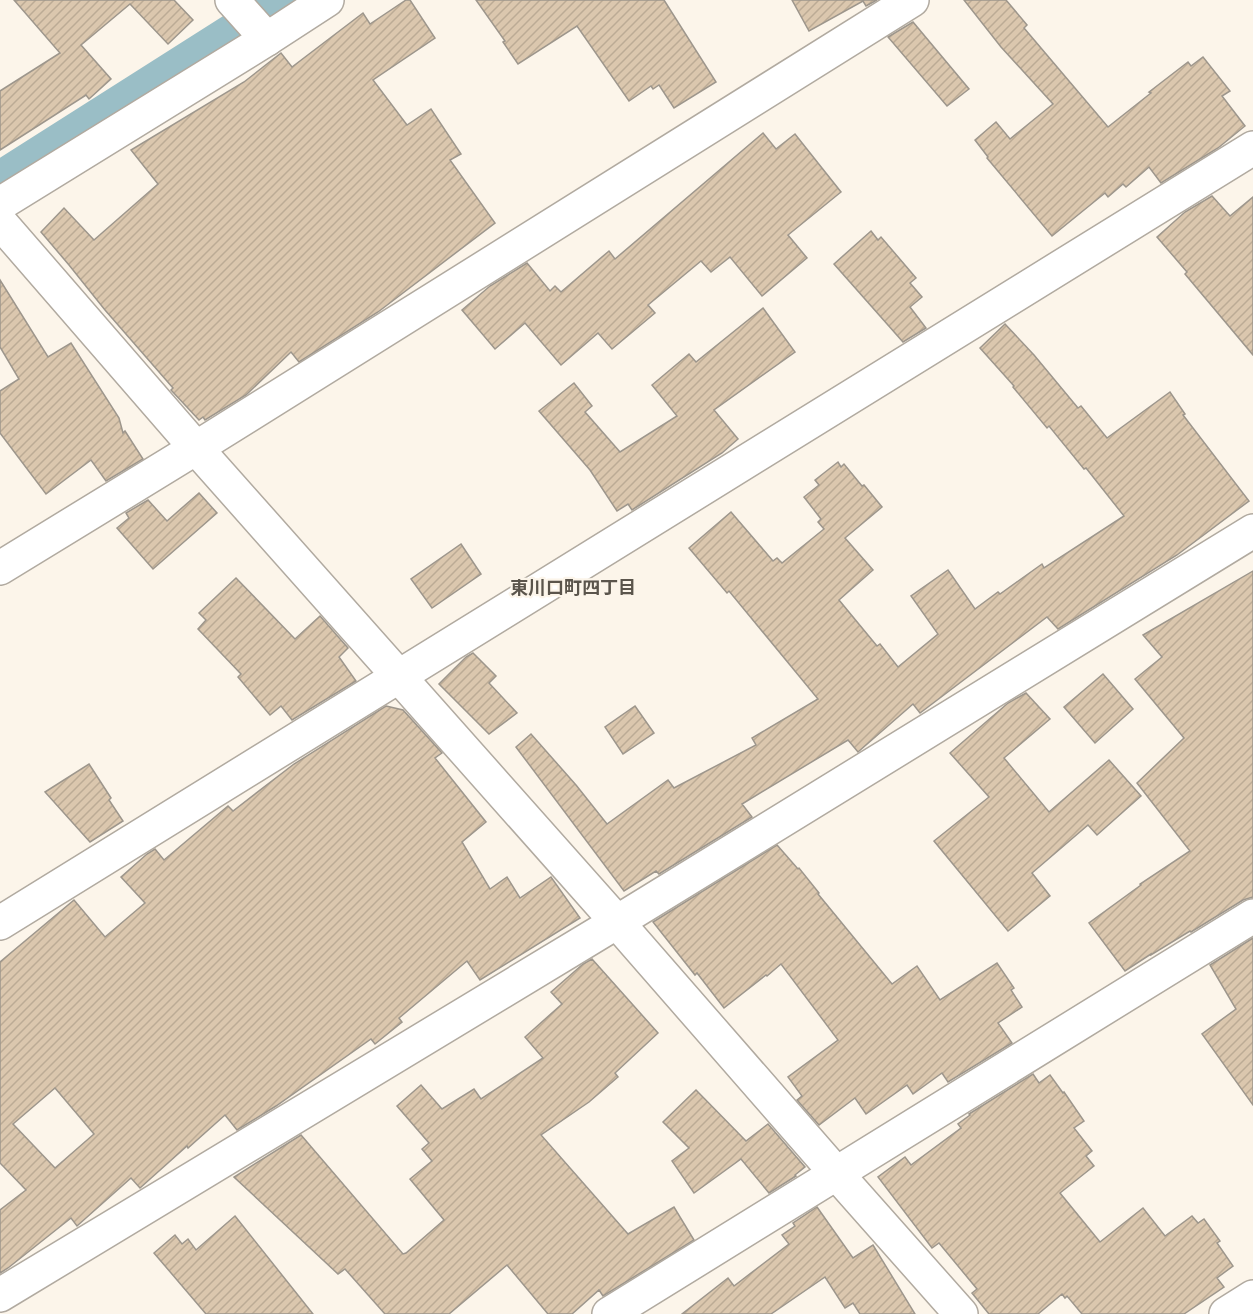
<svg xmlns="http://www.w3.org/2000/svg" width="1253" height="1314" font-family="Raleway,'Noto Sans JP',sans-serif">
<style>
.lines{fill:none;stroke-linecap:round;stroke-linejoin:round}
.canal{stroke:#9abec6;stroke-width:36}
.building{fill:url(#building-hatch);stroke:#9d968c;stroke-width:1.5;fill-rule:evenodd}
.minor-casing{stroke:#b1aaa0;stroke-width:36}
.tertiary-casing{stroke:#b1aaa0;stroke-width:36}
.minor{stroke:#fff;stroke-width:33}
.tertiary{stroke:#fff;stroke-width:33}
.labels{text-anchor:middle;dominant-baseline:central;stroke-width:4.5;stroke-linejoin:round;paint-order:stroke}
.neighbourhood-label{font-size:18px;font-weight:bold;fill:#5b554c;stroke:#fcf5ea}
</style>
<defs>
<pattern id="building-hatch" width="6" height="6" patternUnits="userSpaceOnUse" patternTransform="scale(1.5)"><rect width="6" height="6" fill="#dbc7ae"/><path d="M-1 1l2-2M0 6l6-6M5 7l2-2" fill="none" stroke="#bcab95"/></pattern>
</defs>
<rect width="100%" height="100%" fill="#fcf5ea"/>
<g class="lines">
<polyline class="canal" points="0,179 282,0"/>
</g>
<g class="building">
<polygon points="14,0 174,0 193,20 168,44 130,4 81,45 111,79 89,99 86,95 0,150 0,91 60,53"/>
<polygon points="406,0 410,0 435,38 373,80 407,125 431,109 461,154 450,160 495,223 378,312 299,362 291,352 246,395 205,420 203,417 199,420 171,390 173,388 105,310 69,265 41,232 64,208 94,240 158,184 131,150 244,82 281,53 292,67 363,13 370,24"/>
<polygon points="476,0 664,0 716,82 674,108 659,85 653,89 651,86 629,101 577,26 518,64 503,42 505,41"/>
<polygon points="792,0 877,0 866,6 863,1 809,31"/>
<polygon points="964,0 1006,0 1027,25 1024,28 1108,127 1151,93 1149,92 1188,62 1191,66 1203,57 1230,91 1222,96 1245,126 1218,148 1161,183 1149,167 1126,187 1123,184 1108,197 1105,193 1052,236 987,158 988,157 975,140 996,122 1010,139 1053,104 1001,47"/>
<polygon points="913,22 969,89 947,106 888,37"/>
<polygon points="763,133 776,149 795,134 841,192 788,235 807,258 762,296 730,257 711,272 701,261 648,305 655,313 612,349 598,333 561,365 525,323 495,349 462,310 490,286 527,263 550,291 555,286 561,292 609,251 615,259"/>
<polygon points="1212,196 1230,216 1253,197 1253,355 1185,274 1187,272 1157,237 1185,212"/>
<polygon points="871,231 878,240 881,237 916,278 910,283 922,297 910,307 926,328 903,342 834,264"/>
<polygon points="0,280 48,357 71,343 119,418 123,433 125,431 143,459 106,481 91,460 46,494 0,433 0,391 19,379 0,347"/>
<polygon points="763,308 795,352 714,410 738,439 722,453 632,510 628,504 617,511 590,470 539,411 574,383 592,406 585,412 620,452 677,416 652,385 689,354 696,362"/>
<polygon points="1005,324 1034,355 1078,408 1081,406 1107,438 1170,392 1185,414 1183,415 1249,501 1177,555 1058,629 1047,617 920,713 913,704 858,752 848,740 742,804 752,817 659,874 656,871 624,891 516,747 531,734 576,785 607,824 668,780 674,788 756,745 752,738 818,699 729,591 727,593 689,548 731,512 773,561 777,558 782,563 824,529 818,522 821,519 804,497 819,485 815,480 838,462 841,467 844,464 862,486 864,485 882,507 845,538 873,570 839,600 877,646 880,644 898,667 938,634 911,596 948,570 975,609 998,592 1000,594 1042,564 1044,568 1124,516 1086,468 1084,469 1049,426 1047,428 1013,387 1014,386 980,348"/>
<polygon points="199,493 217,513 153,569 117,528 129,518 126,513 148,500 167,521"/>
<polygon points="461,544 481,574 432,608 411,579"/>
<polygon points="1253,571 1253,897 1243,900 1191,932 1190,931 1151,955 1151,954 1125,971 1089,923 1141,885 1140,884 1190,851 1137,783 1184,738 1135,679 1162,657 1143,635"/>
<polygon points="236,578 295,639 320,616 348,648 339,657 356,681 292,720 281,706 270,715 238,677 241,674 198,629 206,620 199,613"/>
<polygon points="473,653 496,676 489,683 517,713 489,734 439,684 466,657"/>
<polygon points="1103,674 1133,709 1095,743 1064,707"/>
<polygon points="1026,693 1050,719 1004,758 1049,812 1109,760 1141,796 1097,835 1088,825 1032,873 1050,896 1008,931 934,841 989,797 950,753 1008,703"/>
<path d="M 386,706 L 403,710 L 442,753 L 435,758 L 486,822 L 462,842 L 490,889 L 507,877 L 520,898 L 551,877 L 580,918 L 480,980 L 467,961 L 399,1018 L 402,1022 L 375,1044 L 371,1039 L 276,1106 L 237,1130 L 225,1115 L 188,1148 L 187,1146 L 140,1188 L 131,1178 L 77,1226 L 71,1218 L 8,1268 L 0,1273 L 0,1210 L 26,1190 L 0,1163 L 0,962 L 74,900 L 105,937 L 145,903 L 121,877 L 147,854 L 155,849 L 164,860 L 228,806 L 233,811 L 294,764 ZM 55,1088 L 94,1134 L 55,1168 L 13,1124 Z"/>
<polygon points="635,706 654,733 623,754 605,727"/>
<polygon points="89,764 111,798 109,800 123,821 90,842 45,792"/>
<polygon points="777,845 798,869 799,868 819,893 818,894 892,984 917,966 940,1000 997,963 1014,988 1011,990 1022,1007 998,1023 1012,1043 948,1082 942,1073 913,1094 907,1085 866,1114 855,1098 819,1125 797,1100 802,1096 788,1077 838,1040 781,964 767,976 766,975 724,1008 697,973 695,975 653,922"/>
<polygon points="1253,938 1253,1105 1202,1034 1236,1009 1210,965"/>
<polygon points="592,959 658,1033 615,1073 618,1077 589,1102 541,1135 628,1234 674,1207 694,1240 603,1296 599,1290 572,1314 548,1314 507,1265 449,1314 385,1314 345,1269 338,1274 234,1177 301,1135 403,1254 406,1253 444,1220 410,1179 432,1161 422,1149 429,1143 397,1106 421,1085 442,1109 474,1089 481,1099 543,1058 525,1037 562,1004 551,992 583,964"/>
<polygon points="1033,1074 1039,1083 1050,1075 1063,1093 1064,1092 1084,1121 1074,1128 1092,1151 1086,1156 1094,1166 1060,1193 1100,1242 1143,1208 1165,1236 1192,1216 1198,1223 1204,1219 1220,1241 1217,1243 1233,1266 1217,1278 1224,1287 1184,1314 1082,1314 1067,1296 1065,1298 1062,1294 1038,1314 989,1314 972,1293 977,1289 939,1243 932,1248 878,1177 905,1157 911,1165 961,1128 958,1124 970,1115 969,1114"/>
<polygon points="696,1090 746,1141 768,1124 805,1167 795,1175 796,1176 769,1193 741,1159 694,1193 672,1161 689,1148 663,1122"/>
<polygon points="817,1207 853,1258 873,1245 915,1314 860,1314 853,1303 845,1308 825,1277 771,1314 682,1314 728,1278 734,1286 789,1244 782,1235 795,1226 793,1223"/>
<polygon points="235,1216 313,1314 206,1314 154,1253 175,1235 182,1244 188,1239 196,1250"/>
</g>
<g class="lines">
<defs>
<g id="minor">
<polyline points="232,0 267,39"/>
<polyline points="0,222 196,448 617,922 836,1173 961,1314"/>
<polyline points="0,568 196,448 912,0"/>
<polyline points="0,923 1253,148"/>
<polyline points="0,1295 617,922 1253,531"/>
<polyline points="609,1314 1253,916"/>
<polyline points="1226,1314 1253,1297"/>
</g>
<polyline id="tertiary" points="0,204 267,39 327,0"/>
</defs>
<use href="#minor" class="minor-casing"/>
<use href="#tertiary" class="tertiary-casing"/>
<use href="#minor" class="minor"/>
<use href="#tertiary" class="tertiary"/>
</g>
<g class="labels">
<g class="neighbourhood-label">
<text x="573" y="587">東川口町四丁目</text>
</g>
</g>
</svg>
